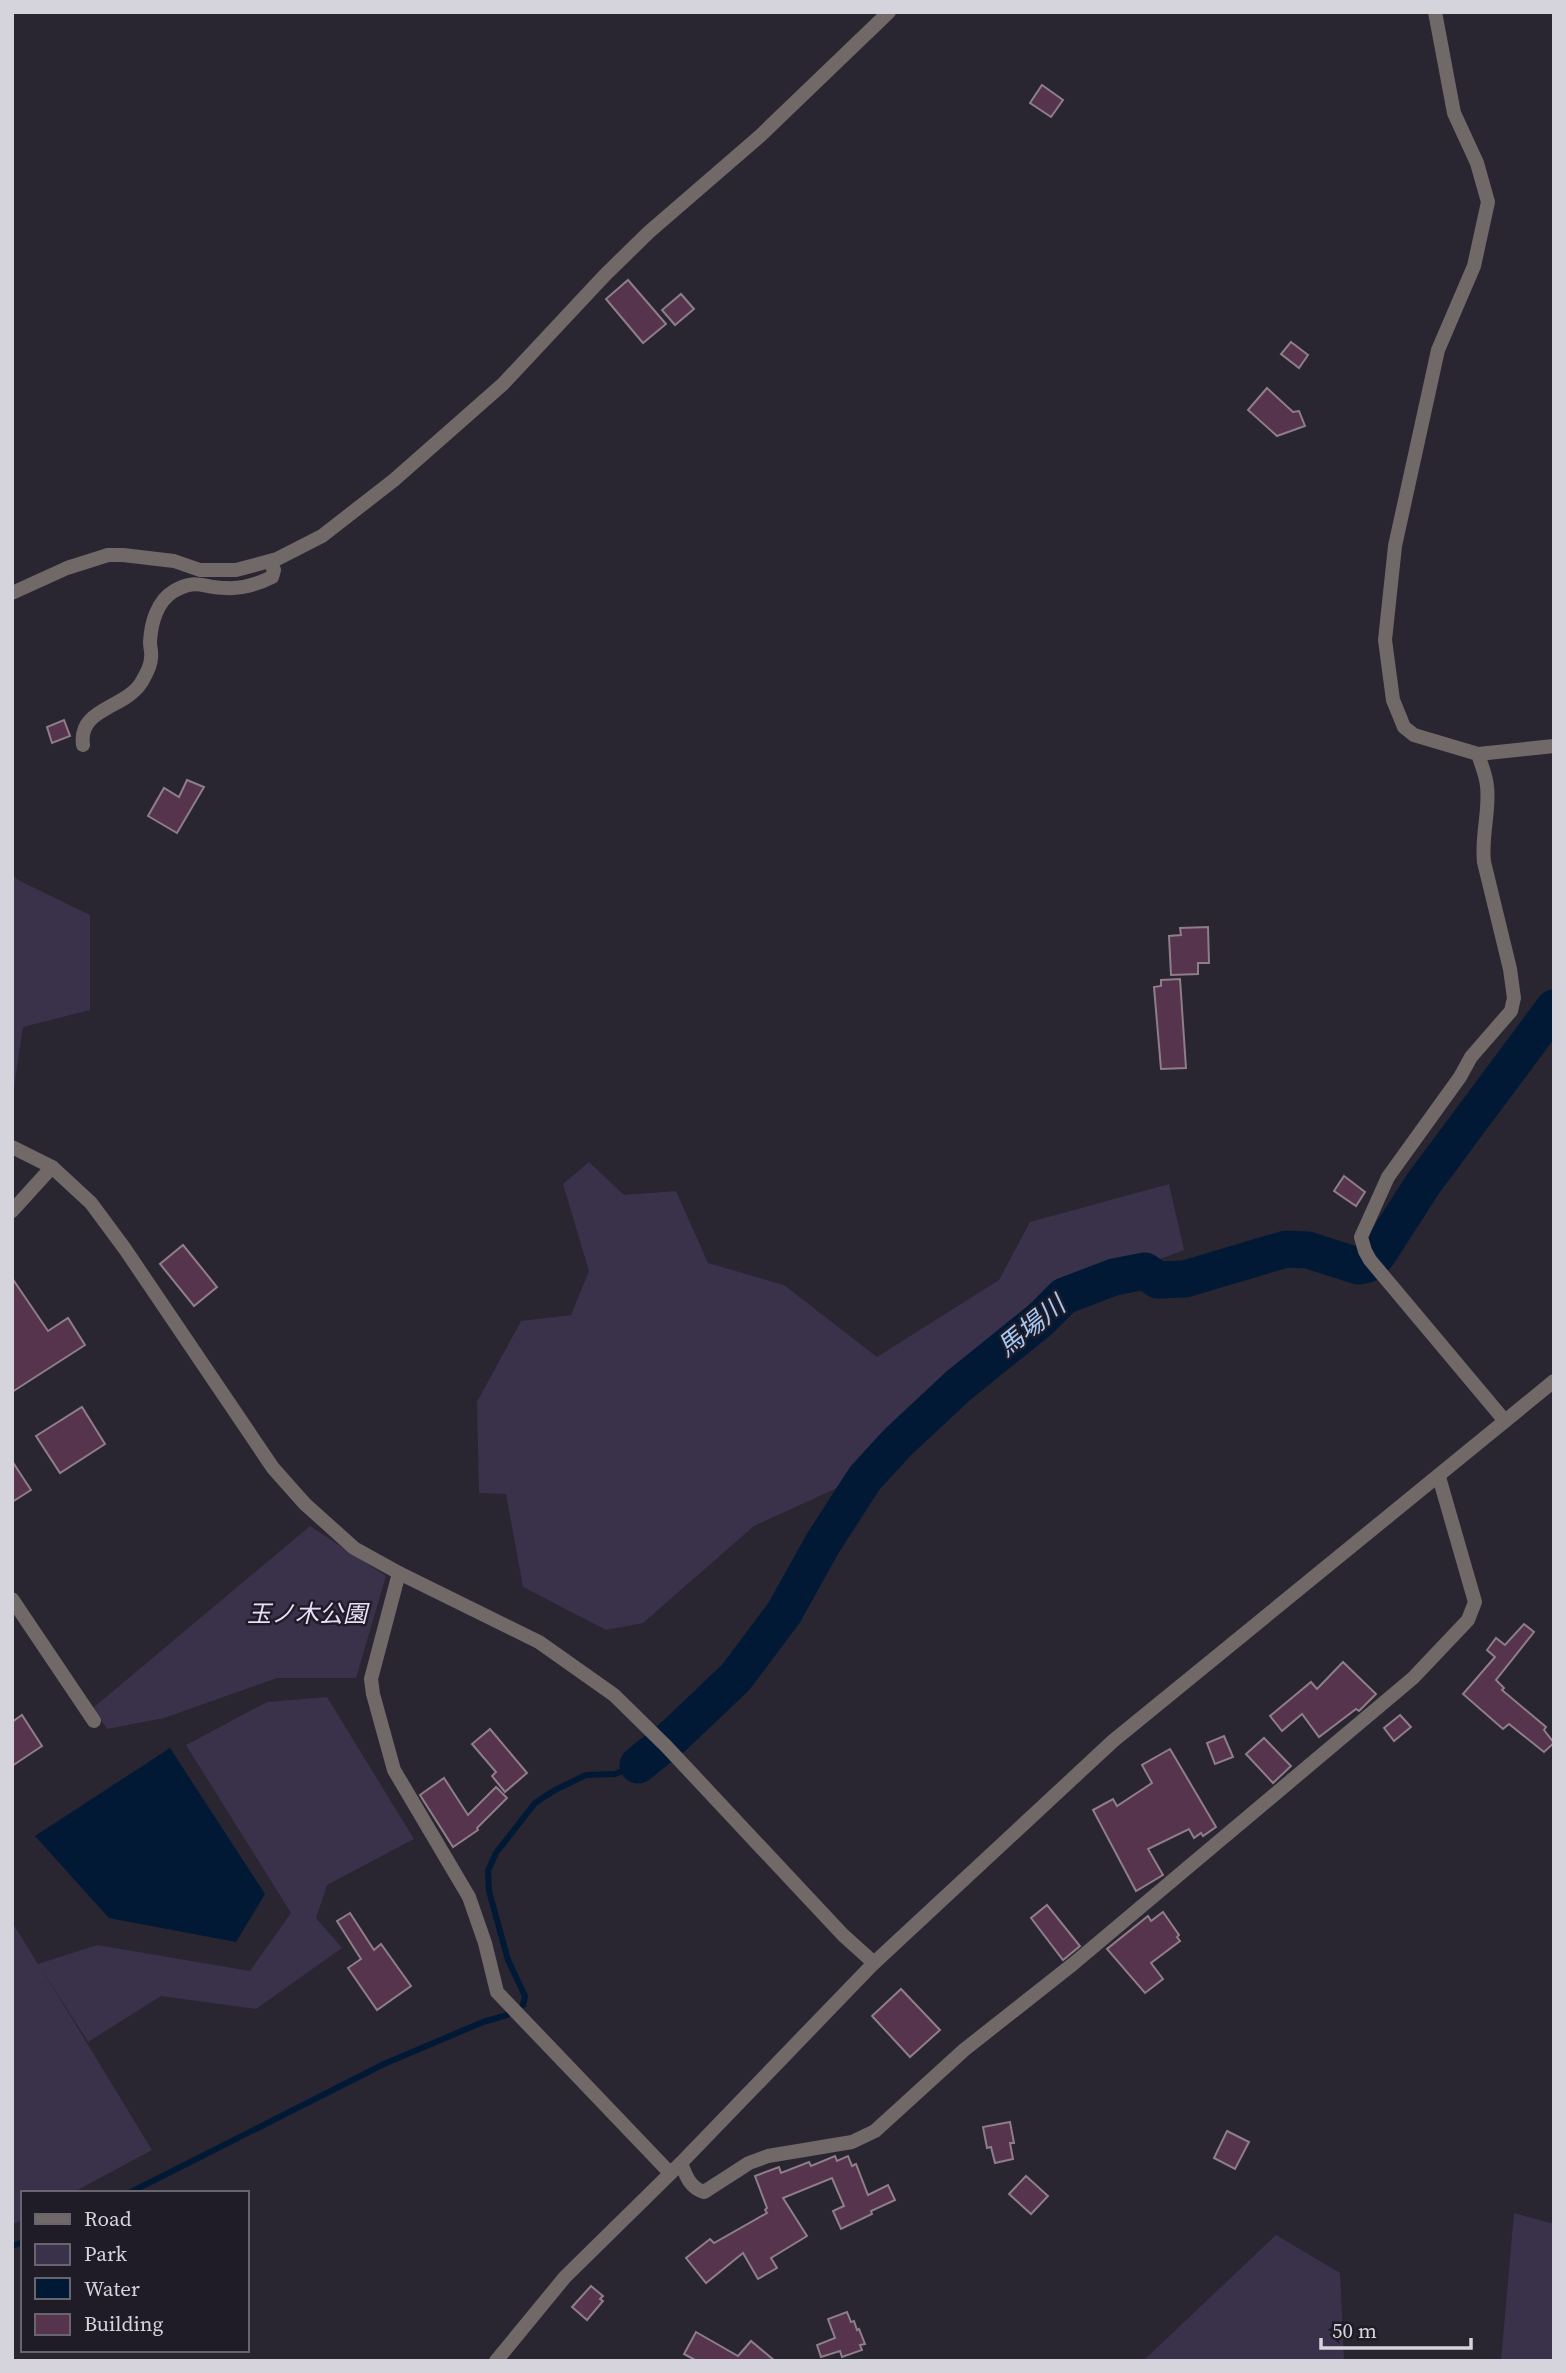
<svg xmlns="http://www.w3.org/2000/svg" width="1566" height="2373" font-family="'Source Serif 4','Noto Sans JP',serif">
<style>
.green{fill:#3a324a}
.water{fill:#021935}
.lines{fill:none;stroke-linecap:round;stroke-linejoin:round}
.stream{stroke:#021935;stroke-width:6}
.river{stroke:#021935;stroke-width:37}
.building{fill:#57344d;stroke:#8d7e88;stroke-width:2}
.minor{stroke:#716967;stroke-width:14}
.tertiary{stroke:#716967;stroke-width:14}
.labels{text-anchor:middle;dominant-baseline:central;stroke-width:5;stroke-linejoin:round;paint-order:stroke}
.park-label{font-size:24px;font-style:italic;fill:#e7dffa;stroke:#1f1b27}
.water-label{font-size:26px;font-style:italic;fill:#a4c8f5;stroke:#1f1b27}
</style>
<rect width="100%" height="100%" fill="#292531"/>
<g class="green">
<polygon points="12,875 18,880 90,915 90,1010 23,1027 13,1094"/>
<polygon points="589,1162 624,1195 676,1191 708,1263 784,1285 877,1357 999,1280 1030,1222 1169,1184 1184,1250 1048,1301 922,1402 835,1489 754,1526 643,1623 606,1630 523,1587 506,1494 479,1493 477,1402 521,1321 571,1315 589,1271 563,1184"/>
<polygon points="310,1526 386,1576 356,1678 277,1678 164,1718 107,1729 93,1708"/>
<polygon points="327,1697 414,1839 327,1885 316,1918 342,1948 256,2009 161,1996 88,2042 40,1966 152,2150 72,2193 23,2193 23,2219 12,2225 12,1922 38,1964 97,1945 250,1971 291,1913 186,1745 267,1702"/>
<polygon points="1514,2213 1554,2224 1554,2361 1501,2361"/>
<polygon points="1276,2235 1340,2273 1344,2361 1143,2361"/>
</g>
<polygon class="water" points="170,1748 265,1894 236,1942 109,1918 35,1836"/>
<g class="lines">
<g class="stream">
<polyline points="523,2005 525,1996 508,1960 489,1891 488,1871 496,1853 535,1803 555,1790 586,1775 615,1774 638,1765"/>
<polyline points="129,2193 384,2064 483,2022 507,2015"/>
<polyline points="12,2246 23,2242"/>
</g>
<polyline class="river" points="638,1765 674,1736 736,1677 784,1613 823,1543 865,1478 898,1442 958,1386 1041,1319 1064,1296 1114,1277 1145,1271 1158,1280 1185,1279 1286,1249 1308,1250 1358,1266 1368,1264 1378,1254 1423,1184 1554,1008"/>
</g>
<g class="building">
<polygon points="1042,85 1063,100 1051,117 1030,103"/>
<polygon points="628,280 666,324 643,343 606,299"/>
<polygon points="681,294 694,309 675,325 662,310"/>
<polygon points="1291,342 1308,355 1299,368 1281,354"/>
<polygon points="1267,388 1293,412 1299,411 1305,426 1277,436 1248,410"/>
<polygon points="64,720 70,736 52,743 47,727"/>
<polygon points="187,780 204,787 177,833 148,816 164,788 179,797"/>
<polygon points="1208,927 1209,963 1198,963 1198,974 1171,975 1169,936 1181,935 1180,928"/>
<polygon points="1180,979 1186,1068 1161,1069 1154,987 1161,986 1161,980"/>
<polygon points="1344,1176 1365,1192 1356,1206 1334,1191"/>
<polygon points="183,1245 217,1287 194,1306 160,1264"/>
<polygon points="12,1278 48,1331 68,1318 85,1345 12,1392"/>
<polygon points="82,1407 105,1444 60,1473 36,1436"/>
<polygon points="12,1461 31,1490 12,1502"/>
<polygon points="1524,1624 1534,1632 1496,1680 1504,1688 1502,1690 1546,1727 1544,1730 1554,1743 1544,1752 1509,1724 1503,1729 1463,1694 1495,1657 1487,1650 1496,1638 1505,1645"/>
<polygon points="1343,1662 1376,1694 1359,1711 1356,1709 1319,1737 1302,1714 1282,1731 1270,1716 1311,1682 1317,1689"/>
<polygon points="22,1715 42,1746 12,1766 12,1722"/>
<polygon points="1400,1715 1411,1727 1394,1741 1384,1728"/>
<polygon points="490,1729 527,1773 505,1792 492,1776 496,1772 472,1744"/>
<polygon points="1224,1736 1233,1757 1215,1764 1207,1743"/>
<polygon points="1264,1738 1291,1766 1273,1783 1246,1754"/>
<polygon points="1170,1749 1216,1827 1203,1836 1201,1833 1194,1838 1189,1829 1148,1849 1163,1875 1136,1891 1093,1810 1113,1799 1117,1806 1152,1783 1142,1765"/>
<polygon points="444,1778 468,1815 496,1787 507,1798 477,1828 478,1830 453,1847 420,1795"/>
<polygon points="1047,1905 1080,1946 1063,1960 1031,1918"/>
<polygon points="1163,1912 1179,1935 1177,1937 1180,1941 1151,1963 1163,1979 1145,1993 1107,1949 1148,1916 1151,1921"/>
<polygon points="350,1913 374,1950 381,1944 411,1986 377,2010 348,1968 361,1959 337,1921"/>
<polygon points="901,1989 940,2030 910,2057 872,2016"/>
<polygon points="1010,2122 1014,2143 1010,2143 1013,2159 995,2163 991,2147 987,2148 983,2127"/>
<polygon points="1227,2131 1249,2142 1235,2169 1214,2158"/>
<polygon points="835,2156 837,2161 848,2156 852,2166 856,2164 868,2195 888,2185 895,2200 871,2211 872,2214 841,2229 833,2211 844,2206 832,2178 783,2198 807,2236 771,2258 777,2268 758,2279 743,2253 706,2283 686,2258 710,2239 714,2243 767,2213 765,2210 767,2208 755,2176 779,2167 781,2173 809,2162 811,2166"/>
<polygon points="1026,2176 1048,2196 1031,2214 1009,2194"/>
<polygon points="591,2286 603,2296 600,2299 603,2301 587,2320 572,2307"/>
<polygon points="847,2312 851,2322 854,2321 857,2330 859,2329 865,2344 860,2345 862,2350 842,2357 840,2351 821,2357 817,2345 835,2338 828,2319"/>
<polygon points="696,2332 738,2356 751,2341 775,2361 697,2361 684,2354"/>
</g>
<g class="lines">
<g class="minor">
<path d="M 1435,12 L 1454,113 L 1477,163 L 1488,202 L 1474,266 L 1438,350 L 1395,546 L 1385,640 L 1393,700 L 1404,727 L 1414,735 L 1478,754 C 1481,764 1486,775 1487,786 C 1490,811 1481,836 1484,862 L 1510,969 L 1514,998 L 1511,1011 L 1471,1057 L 1460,1077 L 1388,1177 L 1361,1237 L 1365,1251 L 1370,1260 L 1505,1421"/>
<polyline points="12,593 67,568 108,555 123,555 174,561 200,570 236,570 277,559 322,536 394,480 503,384 605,275 649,232 760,136 889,12"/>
<path d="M 83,745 C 78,708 124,709 141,683 C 145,676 151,667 151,658 C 152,653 150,648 150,642 C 151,623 157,601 174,591 C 196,578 203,588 226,588 C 242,589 258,584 272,577 L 274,570 L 270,562"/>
<polyline points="1478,754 1554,746"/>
<polyline points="12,1211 52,1167"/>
<polyline points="399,1573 371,1679 373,1694 394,1770 469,1897 485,1943 497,1992 670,2173"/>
<polyline points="12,1599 94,1721"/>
<path d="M 681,2163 C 686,2176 690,2188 704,2192 L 749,2163 L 768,2156 L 852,2142 L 875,2131 L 964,2050 L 1073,1964 L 1413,1678 L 1468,1620 L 1475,1602 L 1439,1477"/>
</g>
<g class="tertiary">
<polyline points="12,1147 52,1167 91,1203 125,1249 273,1468 305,1504 354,1548 399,1573 539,1642 614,1695 666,1746 843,1935 874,1963"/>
<polyline points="496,2361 565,2277 681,2163 874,1963 1113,1741 1554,1381"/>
</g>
</g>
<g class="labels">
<g class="park-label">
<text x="307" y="1613">玉ノ木公園</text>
</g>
<g class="water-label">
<text transform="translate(1031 1326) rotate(-39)">馬場川</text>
</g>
</g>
<rect width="1566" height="2373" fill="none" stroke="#d5d3db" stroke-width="28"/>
<rect x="21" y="2191" width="228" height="161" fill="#1f1b27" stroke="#68656f" stroke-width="2"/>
<rect x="35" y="2214" width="35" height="10" fill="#716967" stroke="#68656f" stroke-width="2"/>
<text x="84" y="2226" font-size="21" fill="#d5d3db">Road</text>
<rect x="35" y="2244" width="35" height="21" fill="#3a324a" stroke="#68656f" stroke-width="2"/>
<text x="84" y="2261" font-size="21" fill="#d5d3db">Park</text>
<rect x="35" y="2278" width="35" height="21" fill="#021935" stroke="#68656f" stroke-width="2"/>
<text x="84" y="2296" font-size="21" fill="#d5d3db">Water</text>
<rect x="35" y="2314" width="35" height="21" fill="#57344d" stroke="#68656f" stroke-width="2"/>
<text x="84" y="2331" font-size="21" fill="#d5d3db">Building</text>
<path d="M1321 2338v10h150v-10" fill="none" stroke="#d5d3db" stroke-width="3.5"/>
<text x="1332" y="2338" font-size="21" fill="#d5d3db" stroke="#1f1b27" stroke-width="5" paint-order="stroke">50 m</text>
</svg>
